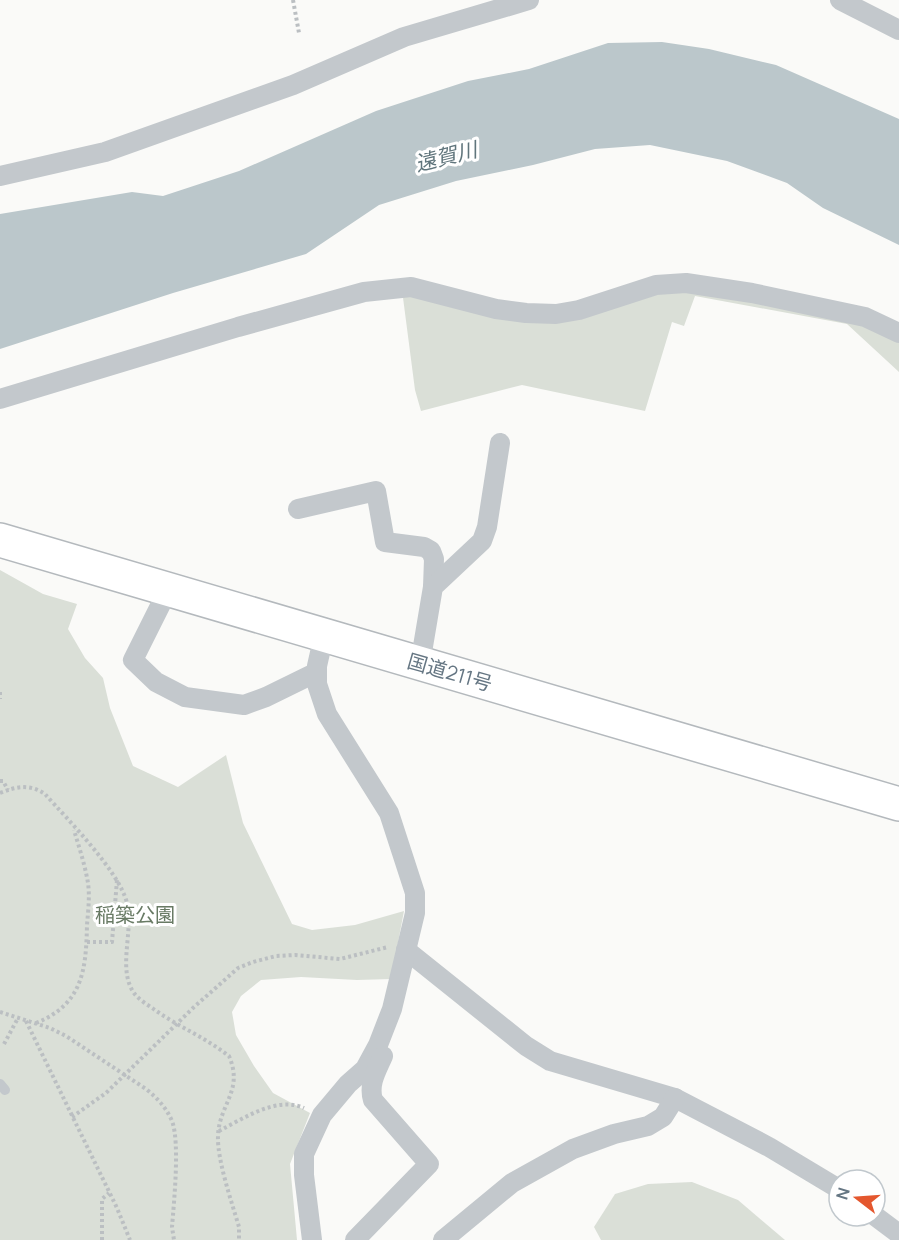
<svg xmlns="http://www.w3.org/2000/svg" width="899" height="1240" font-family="Manrope,'Noto Sans JP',sans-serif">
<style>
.green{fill:#dadfd7}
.water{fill:#bbc7cb}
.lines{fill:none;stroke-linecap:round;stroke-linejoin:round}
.trunk-casing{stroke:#b4b9bd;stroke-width:36}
.path{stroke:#bbbfc2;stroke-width:4;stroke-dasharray:3 3;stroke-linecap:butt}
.service{stroke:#c3c8cc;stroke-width:10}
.minor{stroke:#c3c8cc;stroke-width:20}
.trunk{stroke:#fff;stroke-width:33}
.labels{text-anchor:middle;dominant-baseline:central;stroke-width:6;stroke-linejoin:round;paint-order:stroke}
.street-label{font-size:20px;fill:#657683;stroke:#fff}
.park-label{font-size:20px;fill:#687a64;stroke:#fff}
.water-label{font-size:21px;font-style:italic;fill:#60757c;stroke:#fff}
</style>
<rect width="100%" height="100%" fill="#fafaf8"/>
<g class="green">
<polygon points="686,283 899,333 899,372 847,324 695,296 684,326 672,322 645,411 522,385 421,411 415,390 402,290 556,314"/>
<polygon points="0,570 43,594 77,604 68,629 85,658 103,678 110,708 133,766 178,787 226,755 243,823 292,924 312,930 355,925 404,911 391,979 357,980 301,977 261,980 241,996 232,1012 236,1035 254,1066 273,1093 310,1113 290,1164 297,1240 0,1240"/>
<polygon points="692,1182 738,1200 785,1240 601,1240 594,1227 615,1194 648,1184"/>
</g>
<polygon class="water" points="662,42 709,49 776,65 899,119 899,245 823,208 787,183 727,161 650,145 595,149 533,165 456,181 379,205 306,254 173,293 0,349 0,214 132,192 163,196 239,171 376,111 468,81 529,69 608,43"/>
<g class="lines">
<defs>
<polyline id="trunk" points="0,540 899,804"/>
</defs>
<use href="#trunk" class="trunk-casing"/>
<g class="path">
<polyline points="293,0 299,33"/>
<polyline points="0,692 0,699"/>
<polyline points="0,781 3,781 8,790"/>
<path d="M 0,793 C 17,786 30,784 45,794 C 68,820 119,871 127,903 C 134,931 117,969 134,993 C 139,1000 148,1005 155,1010 C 179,1027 206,1038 229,1056 C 244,1091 219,1104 218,1136 C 217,1160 232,1203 239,1227 L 239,1240"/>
<polyline points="87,942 112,942 117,880"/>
<path d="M 0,1012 L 50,1028 L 66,1036 L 146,1089 C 157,1098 166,1107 172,1121 C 180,1142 174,1202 172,1227 L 174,1240"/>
<polyline points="26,1021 117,1208 130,1240"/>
<path d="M 36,1023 C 83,1004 86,970 87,925 C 88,912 90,897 88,883 C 85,865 79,847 74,830"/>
<polyline points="4,1044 18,1018"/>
<polyline points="72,1117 106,1093 193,1008 238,968 253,962 276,956 295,955 340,959 388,947"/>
<path d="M 219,1131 C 244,1118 277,1096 304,1108"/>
<polyline points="102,1240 102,1199 109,1193"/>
</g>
<polyline class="service" points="0,1084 5,1090"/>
<g class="minor">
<polyline points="840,0 899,30"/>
<polyline points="0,176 105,152 293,85 404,37 529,0"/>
<polyline points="0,399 238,327 364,292 411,287 496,309 526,313 556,314 579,310 656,285 686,283 752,293 865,317 899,333"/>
<polyline points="298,509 376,491 385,542 424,547 431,551 434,559 433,587"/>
<polyline points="168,590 133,660 156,682 185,697 244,705 266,697 317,672"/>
<polyline points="420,664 433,587 482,541 487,527 500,443"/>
<polyline points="406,950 526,1046 550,1061 675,1098 769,1147 839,1189"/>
<polyline points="875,1216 899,1234"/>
<polyline points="312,1240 304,1175 304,1154 322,1115 348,1084 365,1069 378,1045 392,1009 415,913 415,893 389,813 327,714 317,684 317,666 324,635"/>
<path d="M 355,1240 L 429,1164 L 373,1100 C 368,1084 377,1070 383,1056"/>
<polyline points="443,1240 512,1183 573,1149 614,1134 648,1126 663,1117 675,1098"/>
</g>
<use href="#trunk" class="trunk"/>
</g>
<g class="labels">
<g class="street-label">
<text transform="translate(450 672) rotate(16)">国道211号</text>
</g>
<g class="park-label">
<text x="135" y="914">稲築公園</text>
</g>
<g class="water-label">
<text transform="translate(446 156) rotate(-14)">遠賀川</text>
</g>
</g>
<g transform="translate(857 1198) rotate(287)"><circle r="28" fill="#ffffff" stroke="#c1c8cd" stroke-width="1.5"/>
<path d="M0-4.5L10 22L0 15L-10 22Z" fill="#e4572e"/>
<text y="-9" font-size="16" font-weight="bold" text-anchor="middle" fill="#657683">N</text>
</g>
</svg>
